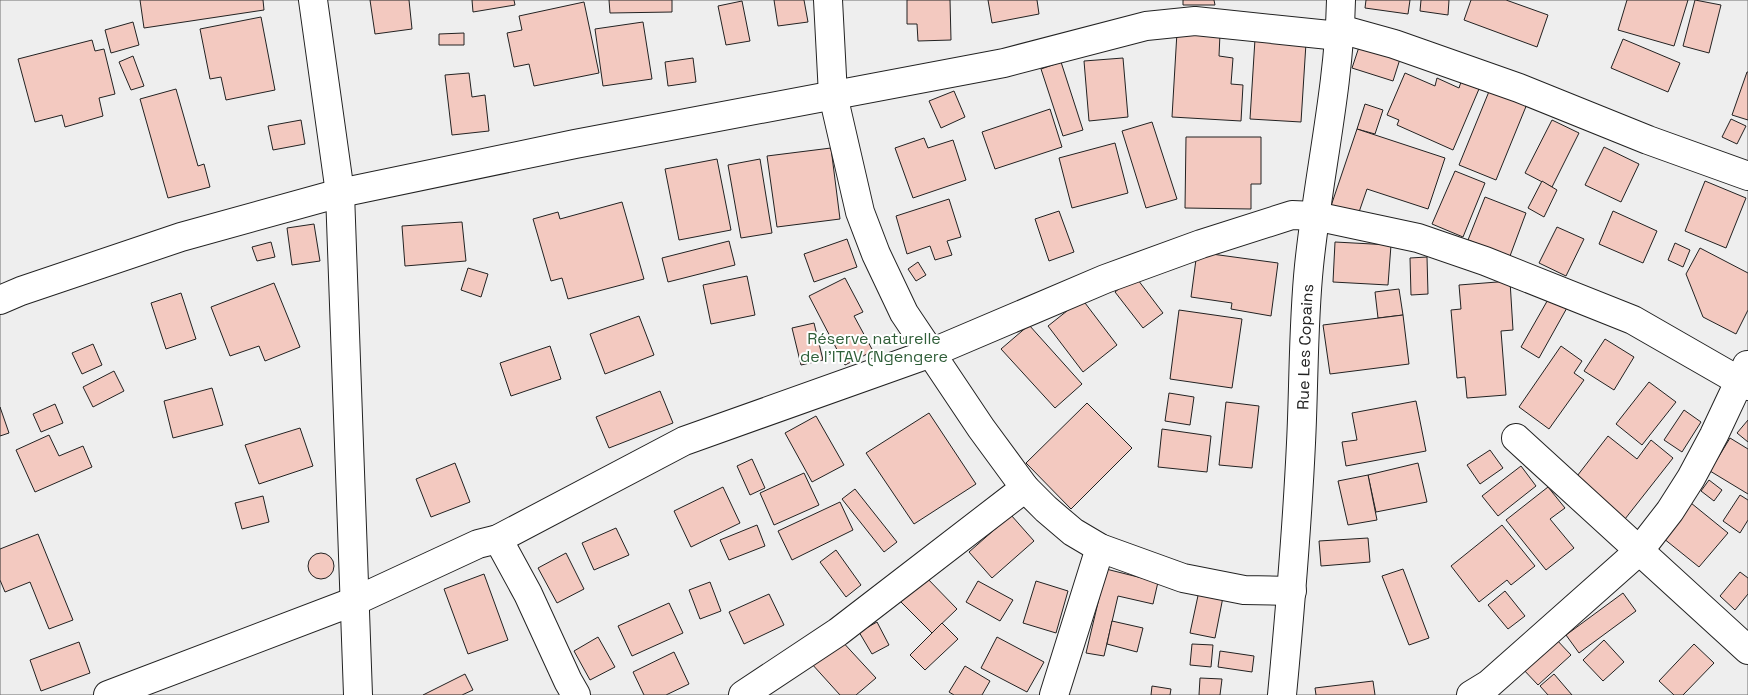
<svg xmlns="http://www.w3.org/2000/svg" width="1748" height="695" font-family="'Space Grotesk',sans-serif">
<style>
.green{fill:#eee;stroke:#6f6f6f}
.building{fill:#f3c9c0;stroke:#222}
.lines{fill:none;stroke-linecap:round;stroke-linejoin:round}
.street-casing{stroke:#222;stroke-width:30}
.secondary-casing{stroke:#222;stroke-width:30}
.street{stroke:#fff;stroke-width:28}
.secondary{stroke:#fff;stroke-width:28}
.labels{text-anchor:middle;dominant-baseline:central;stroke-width:4;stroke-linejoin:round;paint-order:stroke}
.park-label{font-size:16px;fill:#2f5e38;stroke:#fff}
.street-label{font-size:16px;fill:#222;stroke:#fff}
</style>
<rect width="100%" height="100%" fill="#fff"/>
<rect class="green" x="0" y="0" width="1748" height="695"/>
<g class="building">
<polygon points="140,0 263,0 264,10 144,28"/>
<polygon points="370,0 409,0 412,29 375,34"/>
<polygon points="472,0 514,0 515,5 473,12"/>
<polygon points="609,0 672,0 672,12 610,13"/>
<polygon points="774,0 804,0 808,22 778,26"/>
<polygon points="907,0 950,0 951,40 918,41 917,24 907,24"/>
<polygon points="988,0 1037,0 1039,14 992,23"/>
<polygon points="1183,0 1214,0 1215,5 1183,5"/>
<polygon points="1366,0 1410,0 1408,14 1365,8"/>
<polygon points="1421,0 1449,0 1448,15 1420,11"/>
<polygon points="1471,0 1506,0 1548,15 1537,47 1464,20"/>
<polygon points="1627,0 1688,0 1674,46 1618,30"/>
<polygon points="1695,0 1721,5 1709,53 1683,46"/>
<polygon points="742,1 750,41 726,45 718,6"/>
<polygon points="584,2 599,73 534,86 529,64 514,67 507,33 522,30 519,16"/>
<polygon points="261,17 275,90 226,100 221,77 210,79 200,29"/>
<polygon points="133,22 139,45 111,53 105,30"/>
<polygon points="643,22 652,79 603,86 595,29"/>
<polygon points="1177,32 1220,34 1219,56 1233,58 1231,84 1243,85 1241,121 1172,117"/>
<polygon points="464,33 464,45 439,45 439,34"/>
<polygon points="1255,39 1306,43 1301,122 1250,119"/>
<polygon points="1623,39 1680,63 1668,92 1611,68"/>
<polygon points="92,40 95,51 104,49 115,94 99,98 103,116 65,127 62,115 35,122 18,59"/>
<polygon points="1359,47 1400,59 1393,81 1352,68"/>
<polygon points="133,56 144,86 131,90 119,62"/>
<polygon points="693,58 696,82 668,86 665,62"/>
<polygon points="1123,58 1128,117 1089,121 1084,61"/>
<polygon points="1061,62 1083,130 1063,136 1041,69"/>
<polygon points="1747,72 1748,72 1748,120 1732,115"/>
<polygon points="469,73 472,97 485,95 489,131 452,135 445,75"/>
<polygon points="1405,73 1435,86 1437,78 1459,88 1461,82 1479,89 1453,150 1397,125 1399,120 1387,115"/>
<polygon points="176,89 198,166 204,164 210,187 168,198 140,99"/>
<polygon points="1490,89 1527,104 1496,180 1459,165"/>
<polygon points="954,91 965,117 941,128 929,101"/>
<polygon points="1365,104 1383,110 1375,134 1357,129"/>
<polygon points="1050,109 1062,147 995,169 982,132"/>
<polygon points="1731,119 1746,126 1737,144 1722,137"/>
<polygon points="301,120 305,144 273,150 268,126"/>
<polygon points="1552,120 1579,133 1552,187 1525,173"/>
<polygon points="1152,122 1177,199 1146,208 1122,131"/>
<polygon points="1357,129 1445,158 1428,209 1367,189 1358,215 1331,206"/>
<polygon points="1186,137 1261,137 1261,184 1251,184 1251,209 1185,208"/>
<polygon points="924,138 928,148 953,140 966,180 913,198 895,148"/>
<polygon points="1115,143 1128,193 1072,208 1059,158"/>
<polygon points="1604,147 1639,164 1621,202 1585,185"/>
<polygon points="831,148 840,219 777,227 767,156"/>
<polygon points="717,159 731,230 679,240 665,169"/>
<polygon points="760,159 772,233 741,238 728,165"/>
<polygon points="1455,171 1485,183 1463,237 1432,224"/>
<polygon points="1542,181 1557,190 1544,217 1528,208"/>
<polygon points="1705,181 1746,198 1726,248 1685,231"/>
<polygon points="1485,197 1526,213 1510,256 1468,240"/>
<polygon points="949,199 961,237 947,241 952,255 935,260 930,246 907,254 896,216"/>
<polygon points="622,202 644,279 568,299 562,278 551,281 533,219 558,212 560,219"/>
<polygon points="1059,211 1074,252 1049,261 1035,219"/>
<polygon points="1613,211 1657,231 1643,263 1599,244"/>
<polygon points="462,222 466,261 405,266 402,226"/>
<polygon points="314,224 320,261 292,265 287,228"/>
<polygon points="1557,227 1584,239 1566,276 1539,263"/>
<polygon points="847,239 857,267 814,282 804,254"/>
<polygon points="729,241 735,265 668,282 662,258"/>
<polygon points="271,242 275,257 257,261 252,247"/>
<polygon points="1335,242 1391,245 1388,285 1333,282"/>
<polygon points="1675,243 1690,250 1683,267 1668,260"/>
<polygon points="1700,248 1748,273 1748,310 1736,334 1703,317 1686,274"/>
<polygon points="1197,252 1278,263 1271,316 1231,309 1232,303 1191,297"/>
<polygon points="1427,257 1428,294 1411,295 1410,258"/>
<polygon points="918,262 926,275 916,281 908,269"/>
<polygon points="468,268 488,274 481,297 461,290"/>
<polygon points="747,276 755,315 711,324 703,285"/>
<polygon points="1135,276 1163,313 1143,328 1115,292"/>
<polygon points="845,278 863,312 854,316 873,351 845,365 809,296"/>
<polygon points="1510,281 1513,330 1501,331 1506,395 1467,398 1465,377 1457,378 1451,310 1461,309 1459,285"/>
<polygon points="274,283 300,347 265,361 259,346 230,356 211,307"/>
<polygon points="1399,289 1403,315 1378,318 1375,292"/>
<polygon points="181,293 196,339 166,349 151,303"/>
<polygon points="1550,296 1568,306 1539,358 1521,347"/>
<polygon points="1082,299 1117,345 1083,372 1048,326"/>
<polygon points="1179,310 1242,319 1232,388 1170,379"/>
<polygon points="1403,315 1409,364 1330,374 1323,325"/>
<polygon points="639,316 654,355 605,374 590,334"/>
<polygon points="814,323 823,360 801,365 792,328"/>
<polygon points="1029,325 1082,384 1055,408 1001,349"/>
<polygon points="1605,339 1634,357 1614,390 1584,371"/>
<polygon points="93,344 102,365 82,374 72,353"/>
<polygon points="550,346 561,379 511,396 500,363"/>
<polygon points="1561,346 1582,361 1574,373 1584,380 1549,429 1519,407"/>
<polygon points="114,371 124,391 93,407 83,387"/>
<polygon points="1649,382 1676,402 1642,445 1616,424"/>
<polygon points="212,388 223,425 173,438 164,401"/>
<polygon points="660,391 673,423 609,448 596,417"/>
<polygon points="1169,393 1194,397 1190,425 1165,421"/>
<polygon points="1416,401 1426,451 1346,466 1342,442 1357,440 1352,413"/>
<polygon points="1226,402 1259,406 1252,468 1219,465"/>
<polygon points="1087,403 1132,448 1071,509 1026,463"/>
<polygon points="55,404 63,423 41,432 33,414"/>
<polygon points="0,407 9,433 0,436"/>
<polygon points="1684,410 1701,422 1682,452 1664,440"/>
<polygon points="929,413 976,484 914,524 866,453"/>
<polygon points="816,416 844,465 812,482 785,433"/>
<polygon points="1748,420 1748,442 1737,433"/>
<polygon points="300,428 313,466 259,484 245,445"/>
<polygon points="1162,429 1211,436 1207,472 1158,467"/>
<polygon points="49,435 59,456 83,446 92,467 35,492 16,450"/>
<polygon points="1608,436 1637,459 1651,440 1673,458 1625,519 1574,480"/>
<polygon points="1730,438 1748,449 1748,494 1710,471"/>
<polygon points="1490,450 1503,468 1480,484 1467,465"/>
<polygon points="752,459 765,488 750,495 737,466"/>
<polygon points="455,463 470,502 431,517 416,479"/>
<polygon points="1418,463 1427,502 1376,512 1368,475"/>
<polygon points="1521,466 1536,486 1498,516 1482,496"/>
<polygon points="804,473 819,505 774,525 760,493"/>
<polygon points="1368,475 1377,520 1348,525 1338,481"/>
<polygon points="1709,480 1722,490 1714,501 1701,491"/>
<polygon points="723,487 740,523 691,547 674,511"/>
<polygon points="1548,487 1565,508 1550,519 1574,548 1546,570 1506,520"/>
<polygon points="855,489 897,542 884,552 842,499"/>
<polygon points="1740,495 1748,500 1748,520 1740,533 1723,521"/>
<polygon points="263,496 269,522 242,529 235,503"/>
<polygon points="840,502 853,530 792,560 778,531"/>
<polygon points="1691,503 1728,533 1699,567 1663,538"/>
<polygon points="1011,515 1034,541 992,578 969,552"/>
<polygon points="757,525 765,546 729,560 720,540"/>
<polygon points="1502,525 1535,566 1511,585 1507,580 1479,602 1451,566"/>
<polygon points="616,528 629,555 594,570 582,543"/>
<polygon points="38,534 73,620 49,629 30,582 5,592 0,580 0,549"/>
<polygon points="1368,538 1370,562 1321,566 1319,541"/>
<polygon points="836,550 861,585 846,597 820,562"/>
<circle cx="321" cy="566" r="13"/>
<polygon points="566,553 584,589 557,603 538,568"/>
<polygon points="1106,569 1158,582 1153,604 1118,596 1104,656 1086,653"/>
<polygon points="1403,569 1429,638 1409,645 1382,576"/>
<polygon points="1740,572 1748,578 1748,594 1735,610 1720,596"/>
<polygon points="484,574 508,640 468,654 444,589"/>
<polygon points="925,576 957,609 932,633 899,600"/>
<polygon points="978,581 1013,600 1000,621 966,602"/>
<polygon points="1036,581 1068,591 1056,633 1023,623"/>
<polygon points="710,582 721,611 700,619 689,590"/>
<polygon points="1199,591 1223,597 1215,638 1190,633"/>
<polygon points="1505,591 1525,616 1508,629 1488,605"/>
<polygon points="1623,593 1636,611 1579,653 1566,635"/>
<polygon points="769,594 784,625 744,644 729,612"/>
<polygon points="669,603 683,633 632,656 618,626"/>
<polygon points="1112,621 1143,628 1137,652 1107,644"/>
<polygon points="877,622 889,645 872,654 859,632"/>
<polygon points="942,623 958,639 925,670 910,655"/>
<polygon points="598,637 615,667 590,680 574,651"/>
<polygon points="997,637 1044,662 1027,692 981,668"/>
<polygon points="839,638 876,678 856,695 840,695 811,663"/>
<polygon points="1555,638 1571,655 1538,685 1522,668"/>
<polygon points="1604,640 1624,662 1603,681 1583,660"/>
<polygon points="79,642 90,673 41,691 30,660"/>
<polygon points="1192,644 1213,645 1211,667 1190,665"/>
<polygon points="1694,644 1714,663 1683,695 1674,695 1659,681"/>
<polygon points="1220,651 1254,656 1252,672 1218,667"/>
<polygon points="674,652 689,684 666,695 644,695 633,672"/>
<polygon points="965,666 990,681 982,695 954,695 949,692"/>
<polygon points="465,674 473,690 462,695 423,695"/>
<polygon points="1554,674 1572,695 1548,695 1540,686"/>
<polygon points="1200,678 1222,679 1220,695 1199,695"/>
<polygon points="1373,681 1375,695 1316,695 1315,688"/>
<polygon points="1152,686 1171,689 1170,695 1151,695"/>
</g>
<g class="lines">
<defs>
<g id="street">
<polyline points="313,0 340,193 358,695"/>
<polyline points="828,0 833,95 860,212 876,254 904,313 981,428 1025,488 1046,509 1073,532 1100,548 1183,578 1244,590 1292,591"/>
<polyline points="1340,29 1394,44 1519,88 1648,140 1748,176"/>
<polyline points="0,300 21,291 181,237 340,193 575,144 1004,63 1146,26 1195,21 1339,36"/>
<polyline points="1516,438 1748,650"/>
<polyline points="498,539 528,594 568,681 576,695"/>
<polyline points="108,695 355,601 478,544 498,539 684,441 931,353 1105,279 1201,244 1292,215 1315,216 1418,238 1485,261 1633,320 1748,386"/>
<polyline points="743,695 838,632 1025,488"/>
<polyline points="1054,695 1100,548"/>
<polyline points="1471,695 1489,684 1639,551 1670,511 1691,478 1714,435 1747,365"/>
</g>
<g id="secondary">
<path id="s1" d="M 1282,695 C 1290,611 1297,527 1301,443 C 1304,384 1303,324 1309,266 C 1318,177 1339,89 1341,0"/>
</g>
</defs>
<use href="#street" class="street-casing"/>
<use href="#secondary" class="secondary-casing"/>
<use href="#street" class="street"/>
<use href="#secondary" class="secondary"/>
</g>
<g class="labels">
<g class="park-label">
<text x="874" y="338">Réserve naturelle<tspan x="874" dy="18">de l'ITAV (Ngengere</tspan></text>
</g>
<g class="street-label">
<text stroke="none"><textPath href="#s1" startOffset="349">Rue Les Copains</textPath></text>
</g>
</g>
</svg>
